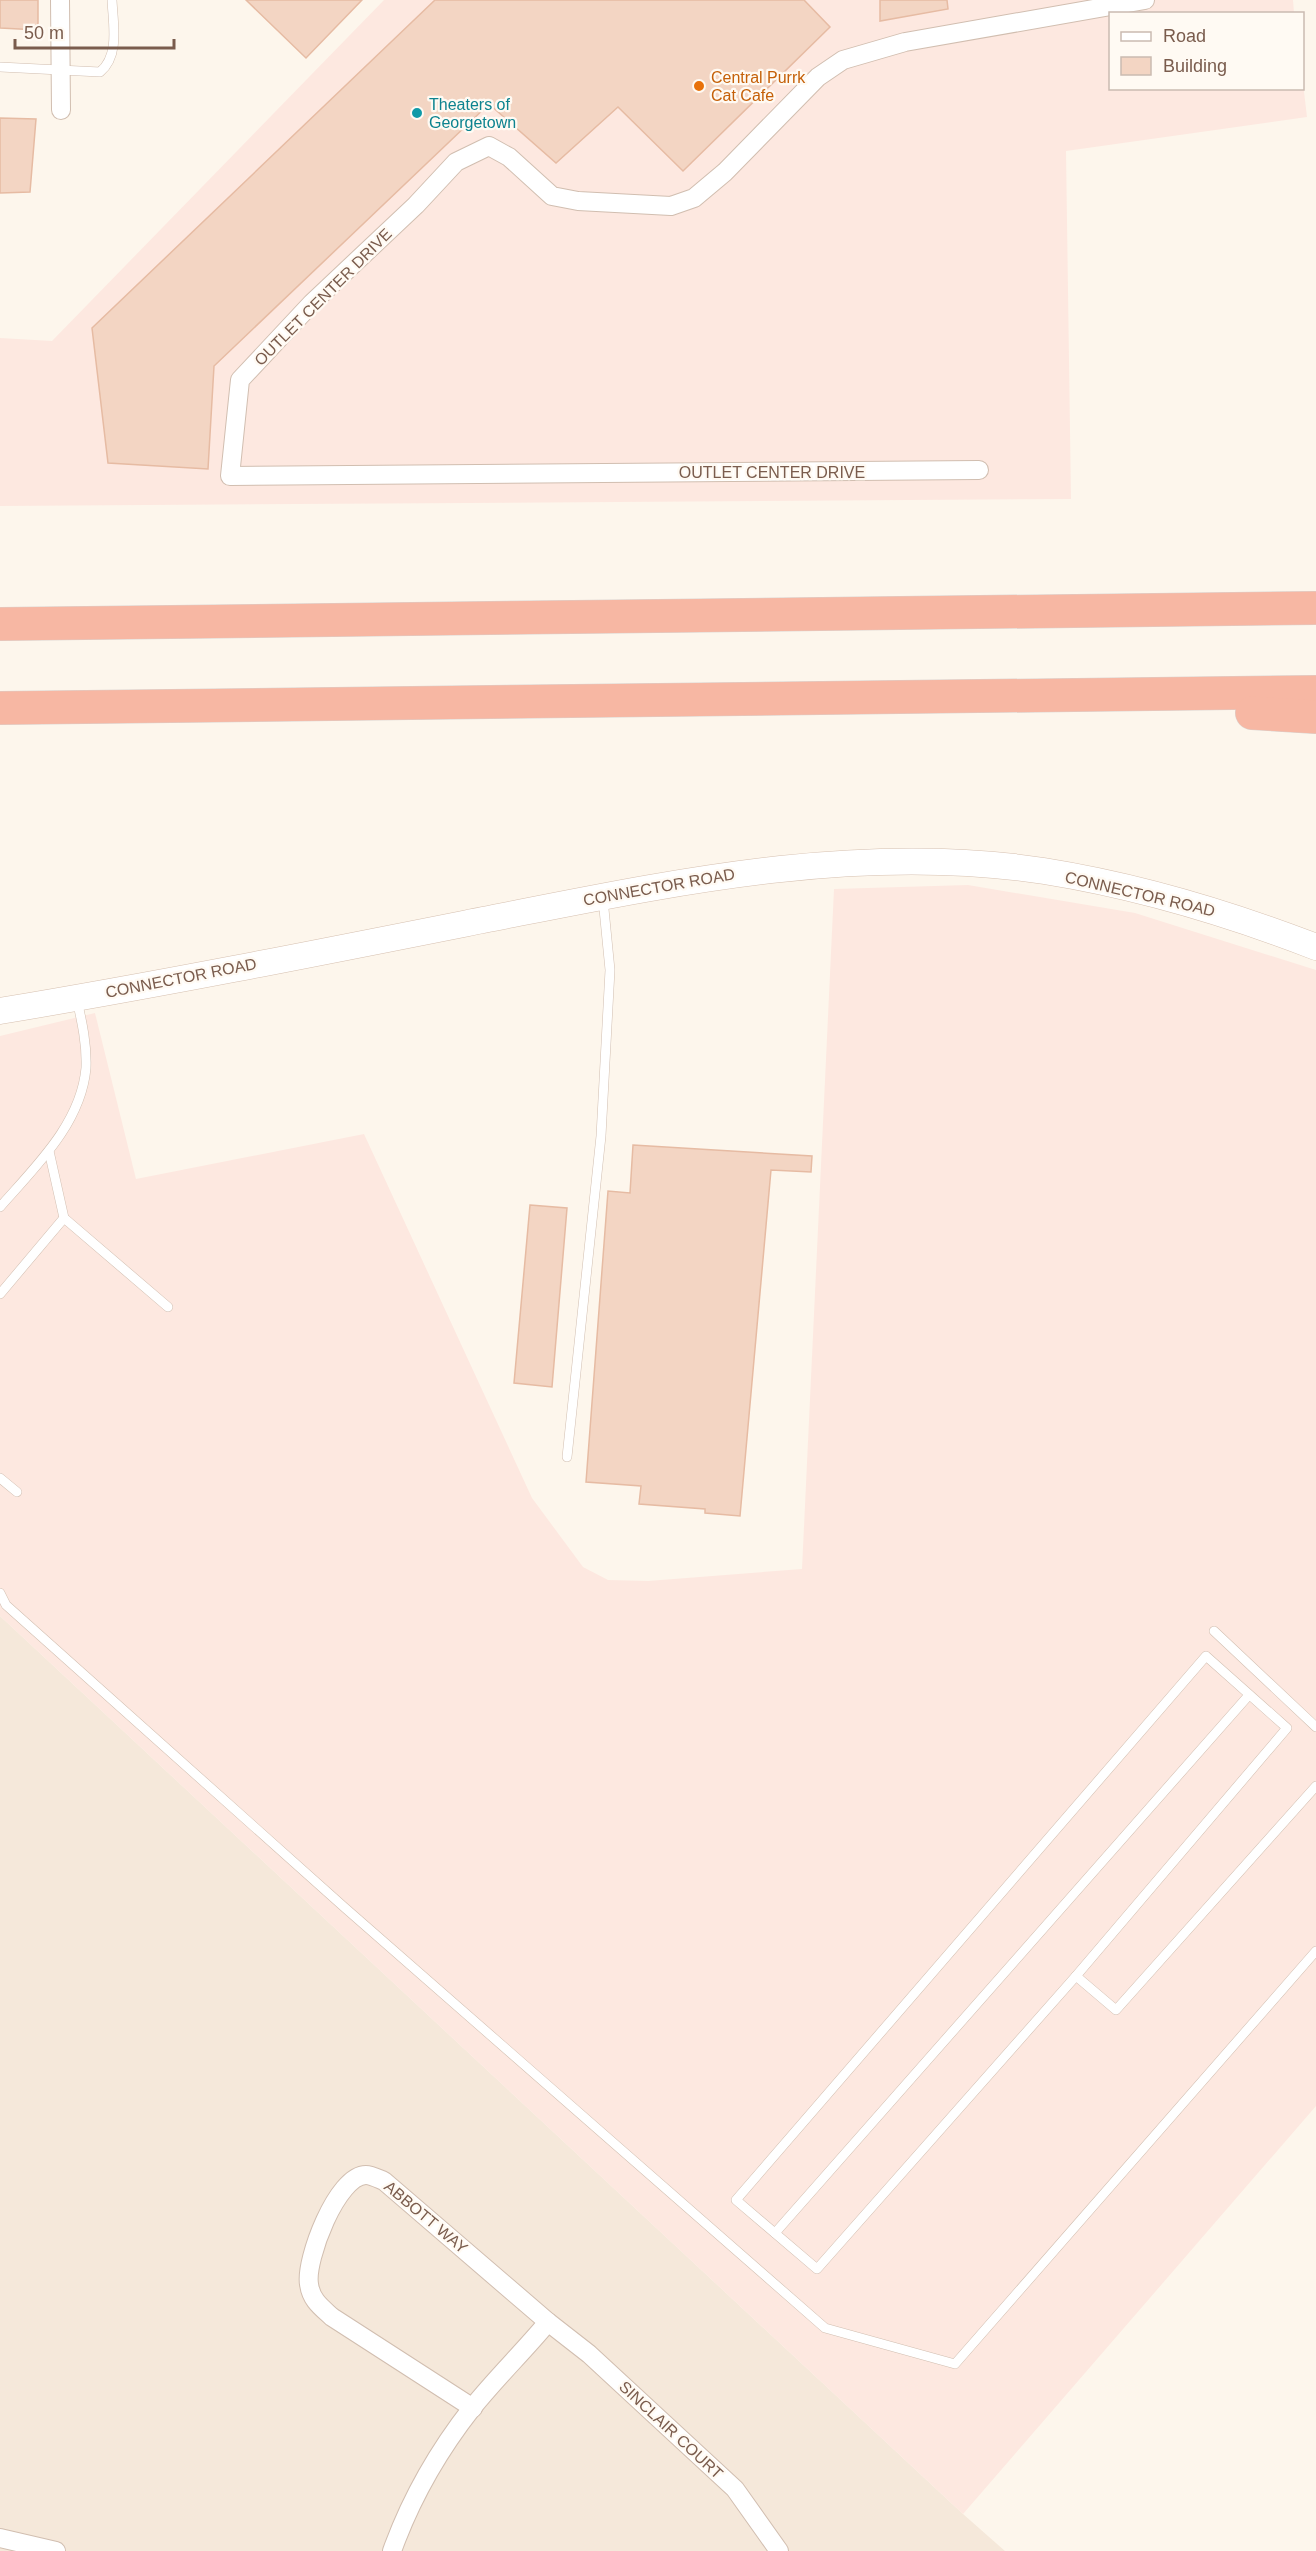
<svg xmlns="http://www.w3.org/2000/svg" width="1316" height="2551" font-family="Helvetica,sans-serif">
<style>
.residential{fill:#f5e8da}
.commercial{fill:#fde8e0}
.building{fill:#f3d5c3;stroke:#e6bba3;stroke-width:1.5}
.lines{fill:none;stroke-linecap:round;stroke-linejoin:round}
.service-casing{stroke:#d1beb0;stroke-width:10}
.minor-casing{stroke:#d1beb0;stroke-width:20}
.secondary-casing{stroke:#d6c0b0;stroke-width:27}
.motorway-casing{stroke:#dad1cd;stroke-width:34}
.service{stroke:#fff;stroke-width:9}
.minor{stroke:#fff;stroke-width:18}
.secondary{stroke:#fff;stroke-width:26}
.motorway{stroke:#f7b7a3;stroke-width:33}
.food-dot{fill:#e8710a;stroke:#fffaf3;stroke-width:2}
.culture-dot{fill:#0f9aa8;stroke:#fffaf3;stroke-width:2}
.labels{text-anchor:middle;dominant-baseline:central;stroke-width:4.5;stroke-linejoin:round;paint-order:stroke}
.food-label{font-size:16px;fill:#c56008;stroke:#fffaf3;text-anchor:start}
.culture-label{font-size:16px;fill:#0d838f;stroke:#fffaf3;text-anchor:start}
.street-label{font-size:16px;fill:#7a5c4d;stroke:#fffaf3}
</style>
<rect width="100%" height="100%" fill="#fdf6ec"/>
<polygon class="residential" points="0,1616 963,2514 1005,2551 0,2551"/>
<g class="commercial">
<polygon points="384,0 1293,0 1294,13 1110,14 1110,88 1302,88 1303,83 1307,117 1066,151 1071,499 0,506 0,338 52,341"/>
<polygon points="968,885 1135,913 1316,970 1316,2106 963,2514 0,1616 0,1036 95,1013 136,1179 364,1134 532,1498 583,1567 608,1580 648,1581 802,1569 834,889"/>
</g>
<g class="building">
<polygon points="0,0 38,0 38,30 0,28"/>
<polygon points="246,0 362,0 306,58"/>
<polygon points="435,0 804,0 830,27 683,171 618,107 556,163 489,104 214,366 208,469 108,463 92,328"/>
<polygon points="880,0 947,0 948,9 880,21"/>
<polygon points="0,118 36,119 30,192 0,193"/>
<polygon points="633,1145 812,1156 811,1172 771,1170 740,1516 705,1513 705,1509 639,1504 641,1486 586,1482 608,1191 630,1193"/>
<polygon points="530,1205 567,1208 552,1387 514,1383"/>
</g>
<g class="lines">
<defs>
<g id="service">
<path d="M 0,67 L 100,72 C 120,56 113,23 112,0"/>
<polyline points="49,1151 64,1218"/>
<path d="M 0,1207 C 35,1167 81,1124 86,1068 C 87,1045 82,1022 77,1000"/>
<polyline points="0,1294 64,1218 168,1307"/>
<polyline points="567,1457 601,1136 610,970 603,899"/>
<polyline points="0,1478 17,1492"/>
<polyline points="0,1593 6,1605 344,1907 825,2328 955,2364 1316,1951"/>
<polyline points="1214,1631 1316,1727"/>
<polygon points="1206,1656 1287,1728 1076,1976 817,2269 736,2200"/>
<polyline points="1076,1976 1116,2010 1316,1786"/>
<polyline points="775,2233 1249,1695"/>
</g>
<g id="minor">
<polyline points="60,0 61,110"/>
<polyline points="979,470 230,476 240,380 312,303 416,205 456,162 489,146 509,157 552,196 578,201 671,206 694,198 725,172 818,77 843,60 905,42 1145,0"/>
<path d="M 473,2408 L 332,2317 C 321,2307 311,2300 309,2284 C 305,2260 337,2175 366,2175 C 371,2175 379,2179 384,2181 L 548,2322 L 589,2354 L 735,2489 L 779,2551"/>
<polyline points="0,2538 56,2551"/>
<path d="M 392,2551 C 410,2501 439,2450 472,2408 C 496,2378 524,2351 548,2322"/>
</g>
<path id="secondary" d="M 0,1011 C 162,984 322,952 483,920 C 667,884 856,842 1044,871 C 1138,886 1228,913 1316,947"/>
<g id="motorway">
<polyline points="0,624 1316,608"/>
<polyline points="0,708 1316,692"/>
<polyline points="1252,713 1316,717"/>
</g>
</defs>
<use href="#service" class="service-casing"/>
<use href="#minor" class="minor-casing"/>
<use href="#secondary" class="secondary-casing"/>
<use href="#motorway" class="motorway-casing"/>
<use href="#service" class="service"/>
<use href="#minor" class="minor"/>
<use href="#secondary" class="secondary"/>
<use href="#motorway" class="motorway"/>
</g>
<circle class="food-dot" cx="699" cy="86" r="6"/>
<circle class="culture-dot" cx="417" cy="113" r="6"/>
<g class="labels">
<g class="food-label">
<text x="711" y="77">Central Purrk<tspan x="711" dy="18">Cat Cafe</tspan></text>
</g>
<g class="culture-label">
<text x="429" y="104">Theaters of<tspan x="429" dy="18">Georgetown</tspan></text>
</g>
<g class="street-label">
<text transform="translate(323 297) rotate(-45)">OUTLET CENTER DRIVE</text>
<text x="772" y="472">OUTLET CENTER DRIVE</text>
<text transform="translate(659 887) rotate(-10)">CONNECTOR ROAD</text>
<text transform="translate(1140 894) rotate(13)">CONNECTOR ROAD</text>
<text transform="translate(181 978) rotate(-11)">CONNECTOR ROAD</text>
<text transform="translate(426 2217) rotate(40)">ABBOTT WAY</text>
<text transform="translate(671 2430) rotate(43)">SINCLAIR COURT</text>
</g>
</g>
<rect x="1109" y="12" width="195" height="78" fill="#fffaf3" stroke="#cabbb1" stroke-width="1.5"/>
<rect x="1121" y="32" width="30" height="9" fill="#ffffff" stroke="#cabbb1" stroke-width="1.5"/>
<text x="1163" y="42" font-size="18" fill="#7a5c4d">Road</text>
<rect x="1121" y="57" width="30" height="18" fill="#f3d5c3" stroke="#cabbb1" stroke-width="1.5"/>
<text x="1163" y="72" font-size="18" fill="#7a5c4d">Building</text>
<path d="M15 39v9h159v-9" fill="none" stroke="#7a5c4d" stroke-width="3"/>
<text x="24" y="39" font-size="18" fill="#7a5c4d" stroke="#fffaf3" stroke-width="4.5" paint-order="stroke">50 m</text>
</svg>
